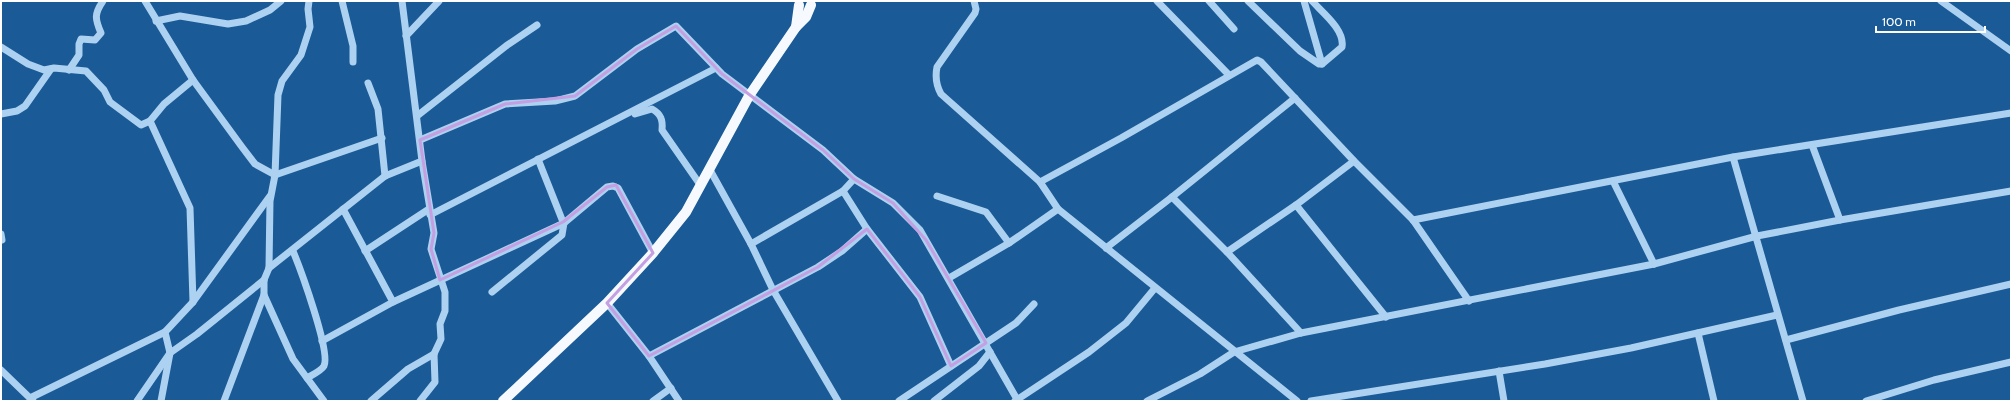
<svg xmlns="http://www.w3.org/2000/svg" width="2012" height="402" font-family="Cabin,sans-serif">
<style>
.lines{fill:none;stroke-linecap:round;stroke-linejoin:round}
.minor{stroke:#add1f0;stroke-width:7}
.major{stroke:#f6faff;stroke-width:10}
.marked{fill:none;stroke:#c4a0e2;stroke-width:3;stroke-linejoin:round}
</style>
<rect width="100%" height="100%" fill="#195a97"/>
<g class="lines">
<g class="minor">
<polyline points="145,1 193,80 242,147 255,164 275,175 382,138"/>
<polyline points="342,1 353,46 353,62"/>
<polyline points="402,1 422,161 434,233 431,249 445,292 445,311 440,324 441,339 434,354 435,382 420,401"/>
<path d="M 974,1 L 976,9 L 975,13 L 937,67 C 935,77 936,85 941,94 L 1040,182 L 1058,209 L 1297,401"/>
<polyline points="1157,1 1229,75"/>
<polyline points="1209,1 1234,29"/>
<path d="M 1248,1 L 1300,51 L 1319,64 L 1322,64 L 1342,47 C 1345,30 1323,13 1312,1"/>
<polyline points="1304,1 1322,64"/>
<polyline points="1941,1 2011,51"/>
<polyline points="156,21 180,16 228,24 246,21 270,10 281,1"/>
<polyline points="406,36 439,1"/>
<polyline points="1,47 28,64 44,70 54,68 86,71 104,90 110,102 141,125 150,121 164,104 193,80"/>
<path d="M 69,70 L 79,55 L 79,44 L 81,39 L 95,40 L 101,33 C 95,19 94,14 103,1"/>
<polyline points="368,83 378,109 385,176"/>
<polyline points="1,114 17,111 25,106 51,69"/>
<path d="M 635,114 L 652,109 C 661,114 663,120 662,130 L 701,186"/>
<polyline points="417,116 506,46 537,25"/>
<polyline points="150,121 190,208 193,302"/>
<polyline points="420,140 505,104 555,101 575,96 637,49 676,26 722,74 823,150 854,179 893,203 920,230 1018,401"/>
<polyline points="1812,145 1840,220"/>
<polyline points="1733,157 1803,401"/>
<polyline points="538,159 563,222"/>
<polyline points="710,170 751,244 773,290 838,401"/>
<polyline points="1613,181 1654,264"/>
<polyline points="1040,182 1121,138 1257,60 1261,62 1354,161 1413,220 1469,301"/>
<polyline points="843,191 867,229 920,297 951,366"/>
<polyline points="937,196 986,212 1009,243"/>
<polyline points="1172,197 1227,252 1301,333"/>
<polyline points="1296,205 1386,317"/>
<polyline points="343,209 393,302"/>
<polyline points="430,215 716,68"/>
<polyline points="1413,220 1733,157 2011,113"/>
<polyline points="1,234 2,240"/>
<polyline points="751,244 843,191 854,179"/>
<polyline points="1106,248 1172,197 1295,98"/>
<path d="M 293,251 C 300,268 331,352 324,366 C 321,371 312,375 307,378"/>
<polyline points="365,251 429,209"/>
<polyline points="1227,252 1296,205 1354,161"/>
<polyline points="269,268 385,176 422,161"/>
<polyline points="949,278 1009,243 1058,209"/>
<polyline points="492,292 562,235 564,223"/>
<polyline points="264,295 293,359 324,401"/>
<polyline points="607,303 649,356 679,401"/>
<polyline points="1698,333 1714,401"/>
<polyline points="1786,340 1899,310 2011,284"/>
<polyline points="322,341 393,302 564,223 607,187 613,186 618,188 653,253"/>
<polyline points="649,356 818,267 842,251 867,229"/>
<polyline points="1,370 33,401"/>
<polyline points="1499,371 1504,401"/>
<polyline points="30,398 165,332"/>
<polyline points="137,401 170,353 197,334 264,280"/>
<polyline points="161,401 170,353 165,332 193,302 270,196"/>
<polyline points="224,401 264,295 264,280 269,268 270,201 275,175 278,95 282,81 301,55 310,27 308,9 309,1"/>
<polyline points="371,401 408,369 434,354"/>
<polyline points="653,401 671,388"/>
<polyline points="899,401 1016,323 1034,304"/>
<polyline points="934,401 979,366 990,352"/>
<polyline points="1015,401 1089,352 1126,323 1155,288"/>
<polyline points="1147,401 1200,374 1234,352 1301,333 1654,264 1757,236 1840,220 2011,191"/>
<polyline points="1311,401 1545,364 1631,348 1777,315"/>
<polyline points="1866,401 1934,380 2011,362"/>
</g>
<g class="major">
<polyline points="796,27 799,5"/>
<polyline points="503,401 607,303 653,253 686,212 749,96 796,27 806,17 811,5"/>
</g>
</g>
<path class="marked" d="M 676,26 L 722,74 L 823,150 L 854,179 L 893,203 L 926,240 L 986,343 L 951,366 L 920,297 L 867,229 L 818,267 L 649,356 L 607,303 L 653,253 L 616,185 L 607,187 L 563,222 L 440,280 L 431,249 L 434,233 L 420,140 L 505,104 L 575,96 L 637,49 Z"/>
<rect width="2012" height="402" fill="none" stroke="#ffffff" stroke-width="4"/>
<path d="M1876 26v6h109v-6" fill="none" stroke="#ffffff" stroke-width="2"/>
<text x="1882" y="26" font-size="12" fill="#ffffff" stroke="#195a97" stroke-width="3" paint-order="stroke">100 m</text>
</svg>
